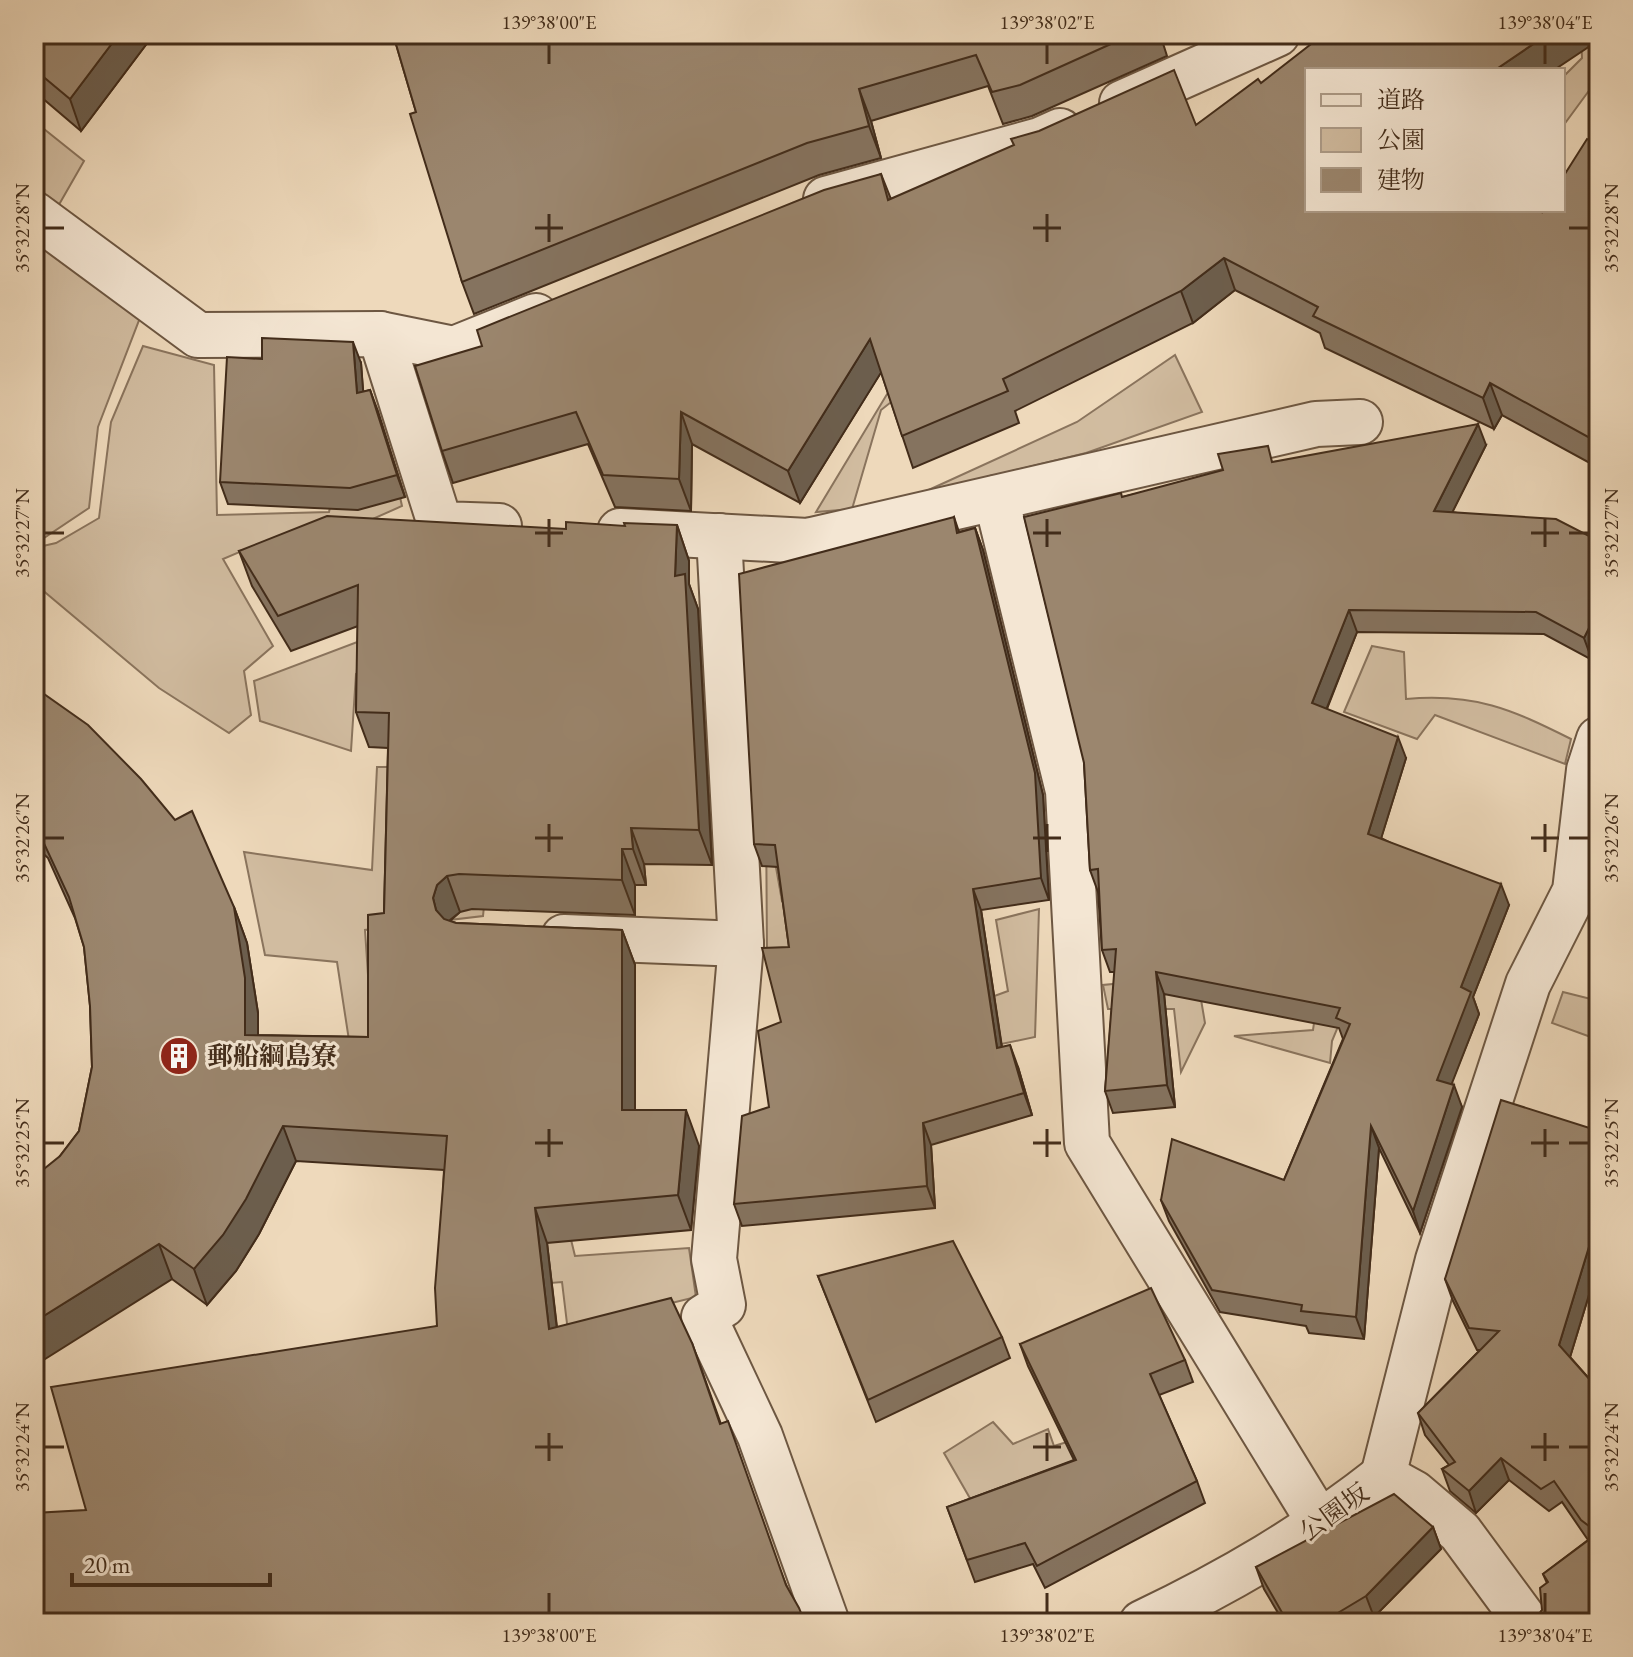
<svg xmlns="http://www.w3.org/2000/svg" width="1633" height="1657" font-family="'EB Garamond','Noto Serif JP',serif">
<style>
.green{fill:#d1bca0;stroke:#8a745d;stroke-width:2}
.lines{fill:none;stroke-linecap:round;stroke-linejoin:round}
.minor-casing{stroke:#6d5742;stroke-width:48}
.minor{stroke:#f4e6d3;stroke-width:44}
.wall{fill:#85735f;stroke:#422c1a;stroke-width:2}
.shaded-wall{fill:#6c5e4d;stroke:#422c1a;stroke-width:2}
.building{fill:#9b866e;stroke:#422c1a;stroke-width:2}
.ticks{fill:none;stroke:#422c1a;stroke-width:3}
.labels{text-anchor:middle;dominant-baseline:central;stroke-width:6;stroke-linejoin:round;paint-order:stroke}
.poi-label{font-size:26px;font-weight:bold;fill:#422c1a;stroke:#f4e6d3;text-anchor:start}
.street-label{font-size:26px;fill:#422c1a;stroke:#f4e6d3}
.neatline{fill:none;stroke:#422c1a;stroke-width:3}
.ticks-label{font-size:20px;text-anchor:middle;fill:#422c1a}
</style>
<rect width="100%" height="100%" fill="#eed9bb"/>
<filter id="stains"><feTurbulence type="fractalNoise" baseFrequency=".0025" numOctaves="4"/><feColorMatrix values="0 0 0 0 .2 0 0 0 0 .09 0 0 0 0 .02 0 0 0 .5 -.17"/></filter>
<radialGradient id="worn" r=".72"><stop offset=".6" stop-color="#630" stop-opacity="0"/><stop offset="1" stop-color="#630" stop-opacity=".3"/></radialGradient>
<g class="green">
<polygon points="1581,35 1599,39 1599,77 1563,126 1563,77 1582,58"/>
<polygon points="34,121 84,161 37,243 141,315 98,427 89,508 44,538 34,538"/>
<polygon points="143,346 214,365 217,515 329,512 332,498 394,470 402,506 271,564 256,545 223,559 273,646 244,671 251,715 229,733 159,688 34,583 34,548 56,543 99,518 111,422"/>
<polygon points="1175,355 1202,412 1086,453 922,493 1077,422"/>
<polygon points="904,366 924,376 881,410 852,509 816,512"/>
<polygon points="426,616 405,650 356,674 351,751 260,721 254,681"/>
<path d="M 1372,646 L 1404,652 L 1406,699 C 1475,693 1511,709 1571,739 L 1565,764 L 1435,715 L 1417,739 L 1344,712 Z"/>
<polygon points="691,766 486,886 483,916 365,930 372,1035 356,1086 337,962 265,955 244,852 372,870 377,767"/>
<polygon points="766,811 782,901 889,883 897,930 767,954"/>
<polygon points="1039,909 1035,1037 963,1052 986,999 1008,991 996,920"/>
<polygon points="1328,925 1373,942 1332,1041 1330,1063 1234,1036 1313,1030"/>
<polygon points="1197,976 1205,1023 1181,1072 1174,1009 1108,1009 1103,985"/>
<polygon points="1563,992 1599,1001 1599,1040 1552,1023"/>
<polygon points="564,1211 575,1256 689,1248 696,1297 594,1322 572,1365 562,1282 526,1285 542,1217"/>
<polygon points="993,1422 1013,1444 1048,1429 1054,1446 1132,1422 1148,1452 971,1500 944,1453"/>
</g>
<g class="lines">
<defs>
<g id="minor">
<polyline points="1122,103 1277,34"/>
<polyline points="826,199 1040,140 1060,131"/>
<polyline points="34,214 198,335 380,334 454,349 536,316"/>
<polyline points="380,334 440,524 499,526"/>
<polyline points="996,498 1068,791 1087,1143 1321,1525"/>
<polyline points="620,531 808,541 1316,424 1360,422"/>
<polyline points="719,536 741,944 714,1259 723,1305 704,1317 760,1436 827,1623"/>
<polyline points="564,937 741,944"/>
<polyline points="1383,1476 1438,1260 1528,984 1575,891 1589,770 1599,739"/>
<polyline points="1383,1476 1414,1493 1460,1532 1527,1623"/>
<path d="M 1142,1623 C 1230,1581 1307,1536 1383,1476"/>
</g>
</defs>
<use href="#minor" class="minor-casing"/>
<use href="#minor" class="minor"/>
</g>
<g class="wall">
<polygon points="34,34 154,34 81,131 34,91"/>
<polygon points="162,34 180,34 175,41"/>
<polygon points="393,34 1160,34 1167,56 1032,116 1003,124 988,86 871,121 881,158 819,175 474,314 462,282 416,112"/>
<polygon points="1307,70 1542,212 1599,135 1599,468 1502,415 1494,429 1325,348 1320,333 1235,290 1193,323 1015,411 1019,423 913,468 881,372 800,503 692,444 691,511 615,507 588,444 453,483 442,451 482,346 881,174 891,199 1196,125 1261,83"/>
<polygon points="361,363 363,392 370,390 405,497 358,510 228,504 220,482"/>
<polygon points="1486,445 1452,512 1599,541 1599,646 1592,660 1544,634 1357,632 1327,709 1406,758 1381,838 1509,905 1473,997 1479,1014 1451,1084 1462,1107 1420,1233 1379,1148 1364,1339 1309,1333 1306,1326 1220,1312 1169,1221 1161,1200 1284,1180 1343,1039 1339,1028 1164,994 1175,1107 1113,1113 1105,1091 1115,972 1110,972 1102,950 1098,892 1090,870 1084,763 1122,497 1274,462"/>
<polygon points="954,517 959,532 975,528 983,550 1043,795 1049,900 981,910 1002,1047 1018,1067 1032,1115 931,1145 935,1208 742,1226 734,1204 769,1107 781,1022 789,947 778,867 762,866 754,844"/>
<polygon points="677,525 689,561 689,584 698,609 712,865 644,864 646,885 635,885 635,915 472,909 460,912 450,921 456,923 622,930 635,965 635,1110 699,1146 691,1230 547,1243 557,1327 692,1343 721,1424 787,1587 86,1510 437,1326 444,1170 296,1161 259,1234 236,1271 207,1305 172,1279 60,1156 79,1131 92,1067 90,1006 84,947 75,918 48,858 34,845 34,664 38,676 34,687 234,907 247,943 258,1013 258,1035 368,1037 384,913 388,748 369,747 356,712 358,626 291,651 252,586 239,551 566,529"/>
<polygon points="1599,1131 1599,1262 1570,1357 1599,1390 1599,1623 1533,1622 1542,1610 1547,1583 1543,1574 1588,1540 1562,1502 1549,1511 1509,1480 1476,1513 1450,1491 1442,1469 1449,1465 1425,1435 1418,1413 1480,1350 1477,1350 1453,1301 1445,1279"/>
<polygon points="818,1276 1002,1337 1010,1358 876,1422"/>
<polygon points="1020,1344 1185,1360 1193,1382 1159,1395 1197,1481 1205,1503 1045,1588 1033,1564 975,1582 947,1507 1074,1460 1028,1366"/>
<polygon points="1433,1527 1441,1549 1374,1617 1365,1623 1284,1623 1264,1589 1256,1567"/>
</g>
<g class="shaded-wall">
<polygon points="119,34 154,34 81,131 70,99"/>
<polygon points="172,34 180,34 175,41"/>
<polygon points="1548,34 1599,34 1599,40 1554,70 1495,70"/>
<polygon points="859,89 871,121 881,158 869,126"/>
<polygon points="1224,258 1235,290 1193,323 1181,291"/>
<polygon points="870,339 882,371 800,503 788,471"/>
<polygon points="353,342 361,363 365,415 357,393"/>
<polygon points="1490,383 1502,415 1494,429 1483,398"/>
<polygon points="370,390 378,411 405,497 397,475"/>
<polygon points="681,412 692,444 691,511 679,479"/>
<polygon points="1478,424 1486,445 1442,533 1434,511"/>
<polygon points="677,525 689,561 689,584 698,609 712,865 699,830 675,576"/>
<polygon points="975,528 983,550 1043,795 1049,900 1041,878"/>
<polygon points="1599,608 1599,646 1592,660 1584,638"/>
<polygon points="1349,610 1357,632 1320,725 1312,703"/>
<polygon points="34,664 38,676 34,688"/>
<polygon points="1398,737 1406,758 1376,855 1368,834"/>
<polygon points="631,828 644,864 646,885 633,849"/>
<polygon points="622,849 635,885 635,915 622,880"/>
<polygon points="447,876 460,912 450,920 446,934 436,910 433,898 437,885"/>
<polygon points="1501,884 1509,905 1473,997 1479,1014 1445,1101 1437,1080 1461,987"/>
<polygon points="973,889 981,910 1005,1069 997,1048"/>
<polygon points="234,907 247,943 258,1013 258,1070 245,1035"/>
<polygon points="622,930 635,965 635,1146 622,1110"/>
<polygon points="1156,972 1164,994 1175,1107 1167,1085"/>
<polygon points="1010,1045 1018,1067 1032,1115 1024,1093"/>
<polygon points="1454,1085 1462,1107 1420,1233 1413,1211"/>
<polygon points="686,1110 699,1146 691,1230 678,1195"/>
<polygon points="923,1123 931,1145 935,1208 927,1186"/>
<polygon points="283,1126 296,1161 259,1234 236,1271 207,1305 194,1269"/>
<polygon points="1371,1126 1379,1148 1364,1339 1356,1317"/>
<polygon points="535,1208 547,1243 561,1365 549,1329"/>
<polygon points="1599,1214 1599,1262 1567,1367 1559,1345"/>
<polygon points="159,1244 172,1279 34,1366 34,1322"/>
<polygon points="1501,1458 1509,1480 1476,1513 1469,1491"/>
<polygon points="1433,1527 1441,1549 1374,1617 1366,1596"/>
</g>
<g class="building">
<polygon points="34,34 119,34 70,99 34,69"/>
<polygon points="393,34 1133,34 1020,85 992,92 976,55 859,89 869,126 807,143 462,282 410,114 416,112"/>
<polygon points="1324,34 1548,34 1495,70 1307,70 1307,210 1540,210 1542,212 1543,210 1563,210 1563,177 1587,139 1594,143 1599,135 1599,443 1490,383 1483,398 1313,316 1318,307 1224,258 1181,291 1003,379 1008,391 902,436 870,339 788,471 681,412 679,479 603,475 576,412 442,451 415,366 482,346 477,330 824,190 881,174 888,200 1014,145 1011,139 1039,131 1174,70 1196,125 1258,79 1261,83"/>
<polygon points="262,338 353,342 357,393 370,390 397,475 350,488 220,482 227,357 262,359"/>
<polygon points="1478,424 1434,511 1556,519 1599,541 1599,608 1584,638 1536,612 1349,610 1312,703 1398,737 1368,834 1501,884 1461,987 1471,992 1437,1080 1454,1085 1413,1211 1371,1126 1356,1317 1301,1311 1302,1305 1212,1290 1161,1200 1172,1139 1284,1180 1350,1024 1336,1018 1340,1008 1156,972 1167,1085 1105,1091 1116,949 1102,950 1098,869 1090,870 1084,763 1024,517 1121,493 1122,497 1223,470 1218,454 1268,446 1272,462"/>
<polygon points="327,516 566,529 566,522 625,526 624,523 677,525 675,576 685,574 699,830 631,828 633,849 622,849 622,880 459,874 447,876 437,885 433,898 436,910 444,919 456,923 622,930 622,1110 686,1110 678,1195 535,1208 549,1329 671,1298 692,1343 720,1424 728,1421 786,1585 799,1608 805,1623 34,1623 34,1513 86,1510 51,1387 437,1326 435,1288 447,1136 283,1126 246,1199 223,1235 194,1269 159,1244 34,1322 34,1177 60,1156 79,1131 92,1067 90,1006 84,947 69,897 34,822 34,687 88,725 141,779 175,820 192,811 234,907 245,978 245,1035 368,1037 368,915 384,913 389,713 356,712 358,585 278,616 239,551"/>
<polygon points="954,517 957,533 975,528 1035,773 1041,878 973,889 997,1048 1010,1045 1024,1093 923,1123 927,1186 734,1204 742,1116 769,1107 758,1031 781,1022 762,948 789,947 775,845 754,844 739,574"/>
<polygon points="1501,1100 1599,1131 1599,1214 1559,1345 1599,1390 1599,1623 1529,1623 1533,1622 1542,1610 1540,1588 1548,1582 1543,1574 1598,1533 1581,1520 1554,1481 1541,1489 1501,1458 1469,1491 1442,1469 1455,1462 1418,1413 1499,1331 1469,1328 1445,1279"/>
<polygon points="953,1241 1002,1337 868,1400 818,1276"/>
<polygon points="1151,1288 1185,1360 1150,1374 1197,1481 1037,1566 1025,1543 967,1560 947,1507 1076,1460 1020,1344"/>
<polygon points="1394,1494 1433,1527 1366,1596 1321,1623 1288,1623 1256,1567"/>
<polygon points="1502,1619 1513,1623 1497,1623"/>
</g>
<path class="ticks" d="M 549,44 L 549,64M 1047,44 L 1047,64M 1545,44 L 1545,64M 549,214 L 549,242M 1047,214 L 1047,242M 44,228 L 64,228M 535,228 L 563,228M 1033,228 L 1061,228M 1569,228 L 1589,228M 549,519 L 549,547M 1047,519 L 1047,547M 1545,519 L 1545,547M 44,533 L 64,533M 535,533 L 563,533M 1033,533 L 1061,533M 1531,533 L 1559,533M 1569,533 L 1589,533M 549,824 L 549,852M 1047,824 L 1047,852M 1545,824 L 1545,852M 44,838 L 64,838M 535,838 L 563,838M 1033,838 L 1061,838M 1531,838 L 1559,838M 1569,838 L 1589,838M 549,1129 L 549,1157M 1047,1129 L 1047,1157M 1545,1129 L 1545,1157M 44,1143 L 64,1143M 535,1143 L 563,1143M 1033,1143 L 1061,1143M 1531,1143 L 1559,1143M 1569,1143 L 1589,1143M 549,1433 L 549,1461M 1047,1433 L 1047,1461M 1545,1433 L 1545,1461M 44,1447 L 64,1447M 535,1447 L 563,1447M 1033,1447 L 1061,1447M 1531,1447 L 1559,1447M 1569,1447 L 1589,1447M 549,1593 L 549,1613M 1047,1593 L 1047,1613M 1545,1593 L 1545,1613"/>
<defs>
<symbol id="building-disc" viewBox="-11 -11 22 22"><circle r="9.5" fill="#8f2418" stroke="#f4e6d3"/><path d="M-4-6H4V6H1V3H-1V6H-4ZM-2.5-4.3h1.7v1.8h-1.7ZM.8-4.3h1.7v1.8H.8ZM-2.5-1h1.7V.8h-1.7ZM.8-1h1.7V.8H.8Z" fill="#fff"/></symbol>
</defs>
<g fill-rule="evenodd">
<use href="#building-disc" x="157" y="1034" width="44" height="44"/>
</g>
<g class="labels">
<g class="poi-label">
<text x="207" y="1056">郵船綱島寮</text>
</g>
<g class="street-label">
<text transform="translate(1334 1512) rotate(-36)">公園坂</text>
</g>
</g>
<rect width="1633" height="1657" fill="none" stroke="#eed9bb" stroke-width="88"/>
<rect x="1305" y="68" width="260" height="144" fill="#f4e6d3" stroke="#ad9c89" stroke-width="2"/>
<rect x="1321" y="94" width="40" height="12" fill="#f4e6d3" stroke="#ad9c89" stroke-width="2"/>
<text x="1377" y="108" font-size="24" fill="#422c1a">道路</text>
<rect x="1321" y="128" width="40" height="24" fill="#d1bca0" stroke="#ad9c89" stroke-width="2"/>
<text x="1377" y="148" font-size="24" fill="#422c1a">公園</text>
<rect x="1321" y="168" width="40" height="24" fill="#9b866e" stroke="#ad9c89" stroke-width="2"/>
<text x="1377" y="188" font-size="24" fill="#422c1a">建物</text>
<path d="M72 1573v12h198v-12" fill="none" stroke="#422c1a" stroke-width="4"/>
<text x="84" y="1573" font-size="24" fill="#422c1a" stroke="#f4e6d3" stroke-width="6" paint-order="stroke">20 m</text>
<rect x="44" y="44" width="1545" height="1569" class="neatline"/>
<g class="ticks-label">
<text x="549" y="29">139°38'00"E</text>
<text x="1047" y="29">139°38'02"E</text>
<text x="1545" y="29">139°38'04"E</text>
<text transform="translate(22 228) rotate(-90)" y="7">35°32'28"N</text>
<text transform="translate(1611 228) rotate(-90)" y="7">35°32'28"N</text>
<text transform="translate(22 533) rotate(-90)" y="7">35°32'27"N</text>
<text transform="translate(1611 533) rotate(-90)" y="7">35°32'27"N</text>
<text transform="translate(22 838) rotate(-90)" y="7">35°32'26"N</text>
<text transform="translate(1611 838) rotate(-90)" y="7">35°32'26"N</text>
<text transform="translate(22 1143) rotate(-90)" y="7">35°32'25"N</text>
<text transform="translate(1611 1143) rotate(-90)" y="7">35°32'25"N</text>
<text transform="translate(22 1447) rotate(-90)" y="7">35°32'24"N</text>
<text transform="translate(1611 1447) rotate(-90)" y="7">35°32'24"N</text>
<text x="549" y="1642">139°38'00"E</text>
<text x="1047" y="1642">139°38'02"E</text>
<text x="1545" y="1642">139°38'04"E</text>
</g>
<rect width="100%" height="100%" filter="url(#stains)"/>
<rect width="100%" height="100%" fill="url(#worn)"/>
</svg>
